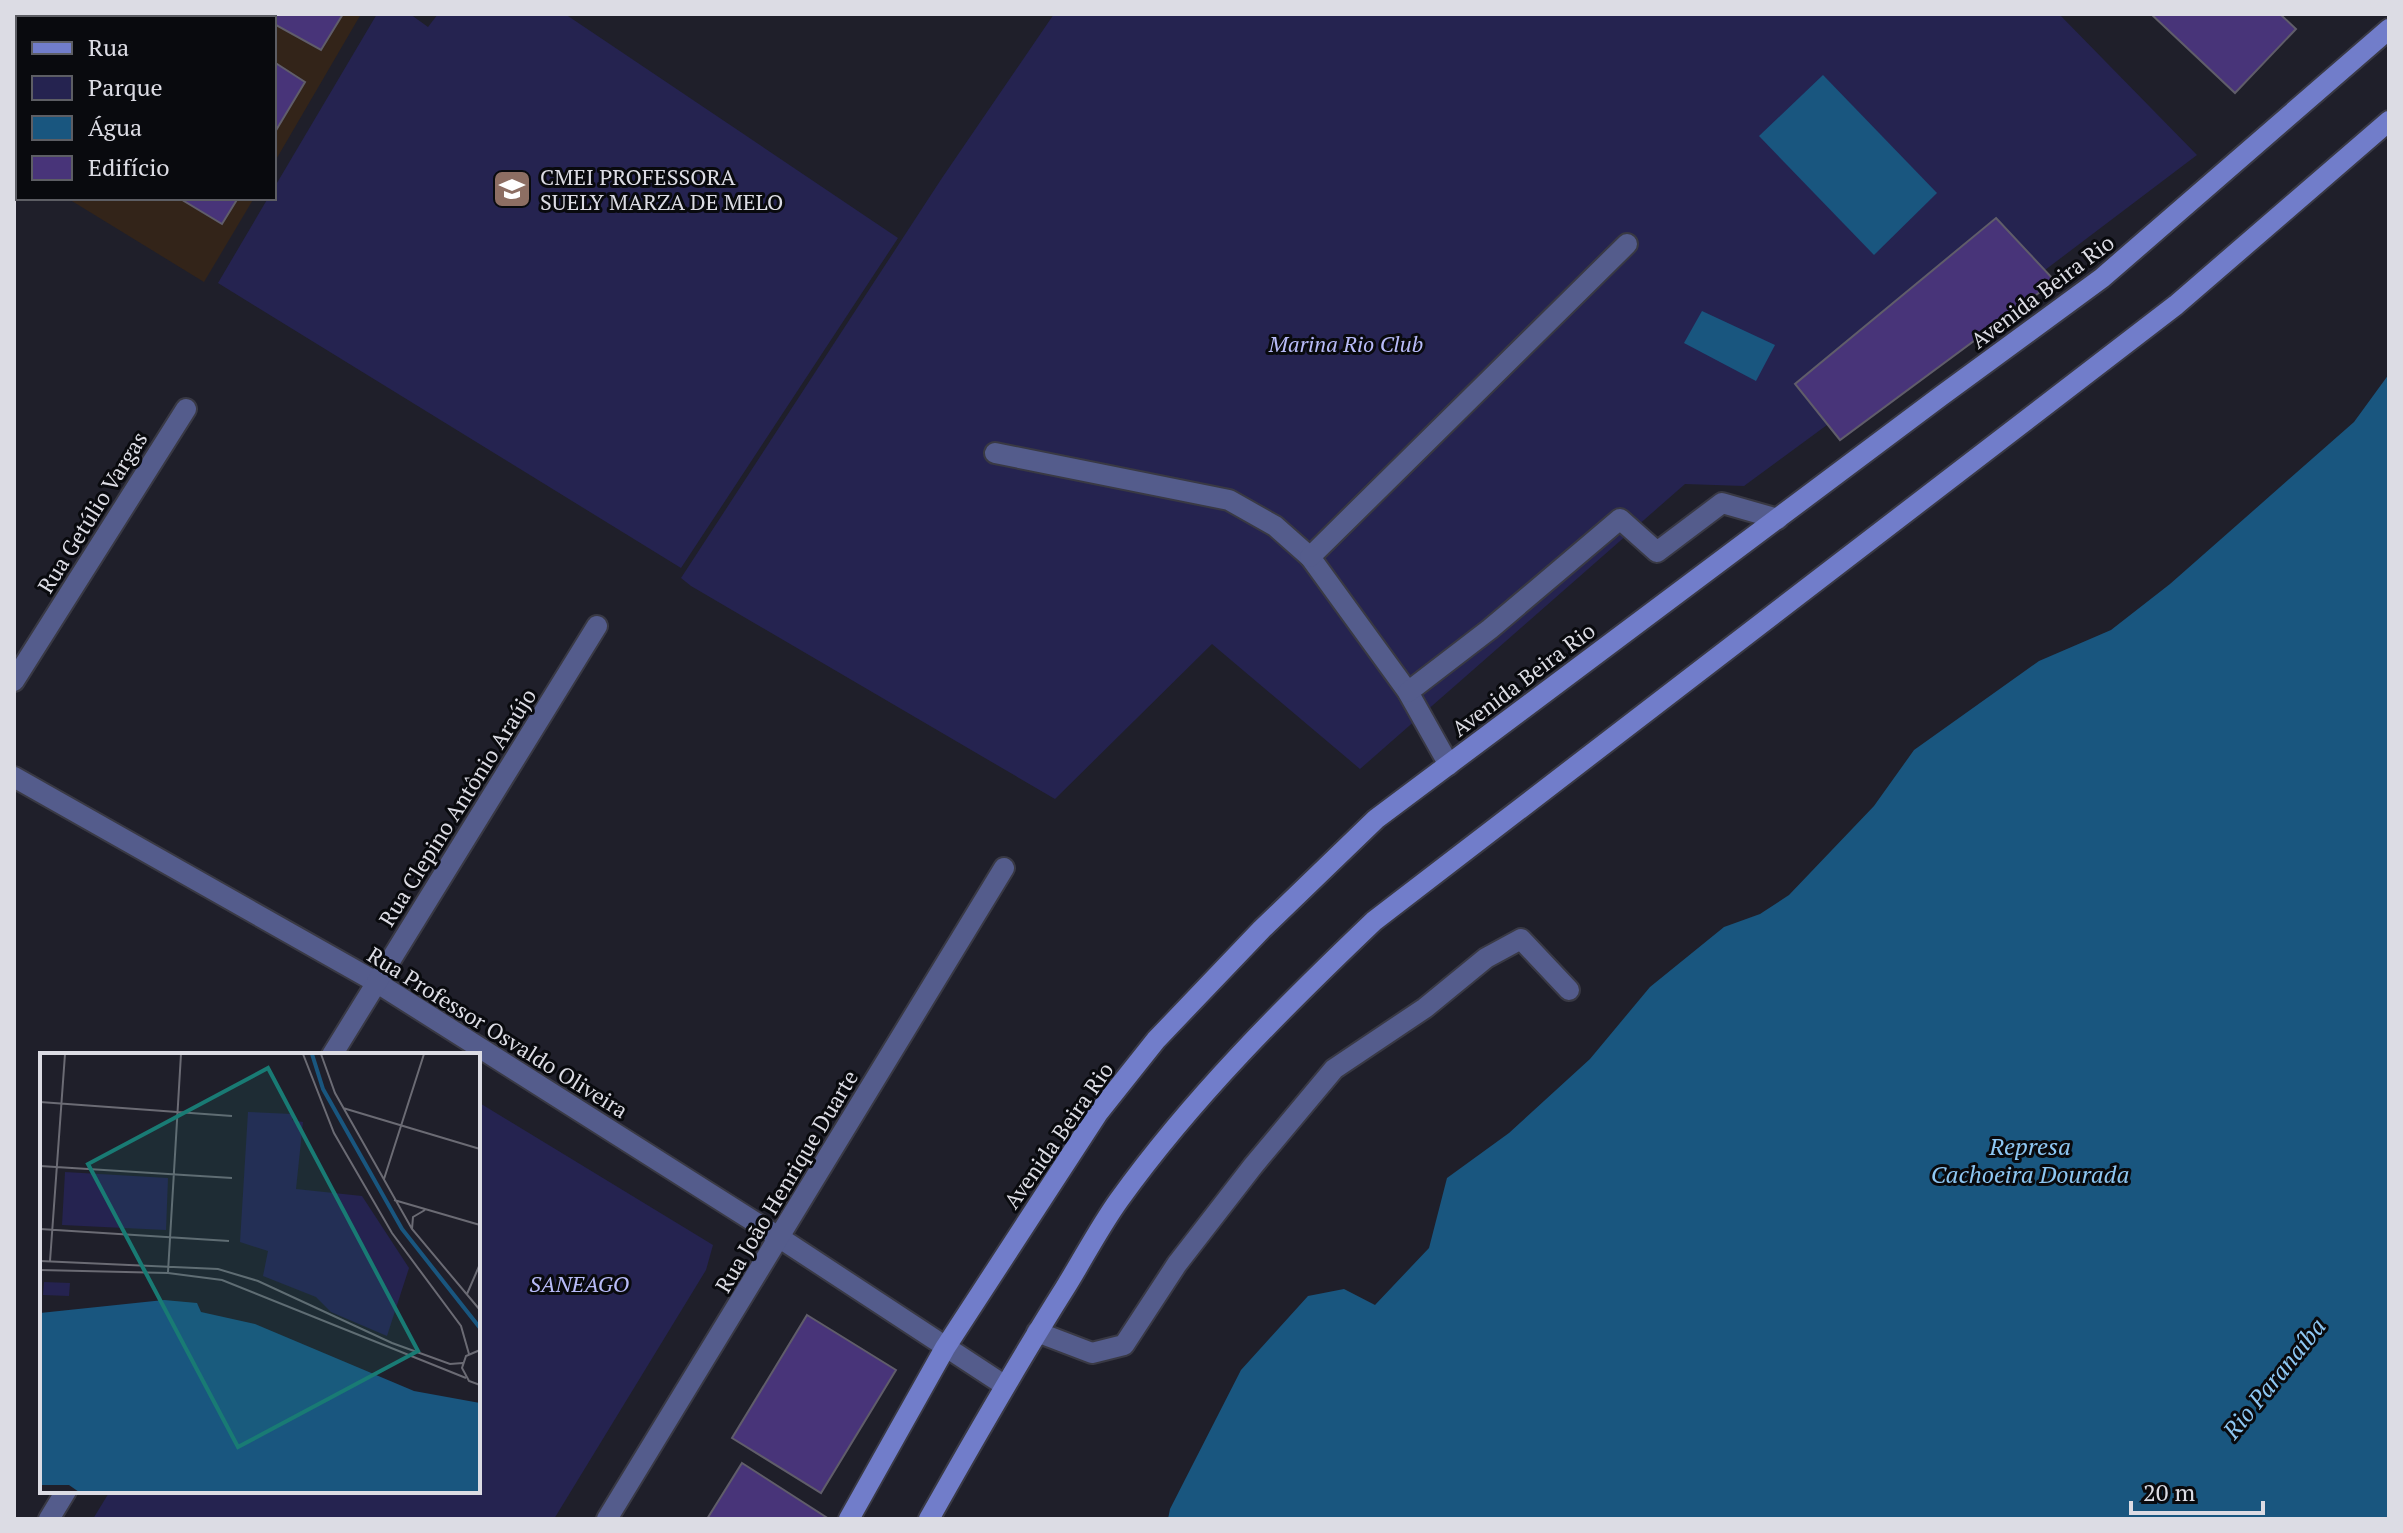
<svg xmlns="http://www.w3.org/2000/svg" width="2403" height="1533" font-family="'PT Serif',serif">
<style>
.education{fill:#332419}
.green{fill:#252350}
.water{fill:#19567f}
.building{fill:#483479;stroke:#605d6a;stroke-width:2}
.lines{fill:none;stroke-linecap:round;stroke-linejoin:round}
.lane-casing{stroke:#393944;stroke-width:24}
.street-casing{stroke:#393944;stroke-width:24}
.secondary-casing{stroke:#393944;stroke-width:24}
.lane{stroke:#545c8c;stroke-width:20}
.street{stroke:#545c8c;stroke-width:20}
.secondary{stroke:#717dca;stroke-width:20}
.labels{text-anchor:middle;dominant-baseline:central;stroke-width:6;stroke-linejoin:round;paint-order:stroke}
.poi-label{font-size:22px;fill:#dcdce4;stroke:#090a0e;text-anchor:start}
.street-label{font-size:22px;fill:#dcdce4;stroke:#090a0e}
.park-label{font-size:22px;font-style:italic;fill:#b8bbf8;stroke:#090a0e}
.water-label{font-size:24px;font-style:italic;fill:#8ec7f3;stroke:#090a0e}
.inset-river{fill:none;stroke:#19567f;stroke-width:4}
.inset-road{fill:none;stroke:#6b6b74;stroke-width:2}
.view{fill:#197b74;fill-opacity:0.15;stroke:#197b74;stroke-width:4}
.inset-edge{fill:none;stroke:#dcdce4;stroke-width:4}
</style>
<rect width="100%" height="100%" fill="#1f1f2a"/>
<g class="education">
<polygon points="14,14 361,14 274,163 274,18 18,18 18,168 14,166"/>
<polygon points="67,198 254,198 204,282"/>
</g>
<g class="green">
<polygon points="377,14 410,14 428,27 438,14 565,14 898,238 681,568 218,283 268,198 274,198 274,188"/>
<polygon points="1054,14 2059,14 2197,155 2045,270 2055,281 1840,440 1827,425 1744,486 1685,484 1360,769 1212,644 1055,799 691,586 681,578 942,178"/>
<polygon points="478,1102 713,1245 706,1270 554,1519 93,1519 110,1491 478,1491"/>
</g>
<g class="water">
<polygon points="1823,75 1937,193 1874,255 1759,136"/>
<polygon points="1702,311 1775,345 1756,381 1684,343"/>
<polygon points="2389,374 2389,1519 1168,1519 1170,1509 1241,1370 1308,1296 1344,1289 1375,1305 1429,1248 1447,1178 1509,1133 1590,1059 1650,987 1724,927 1760,914 1789,895 1874,806 1914,750 2039,661 2111,630 2170,584 2354,422"/>
</g>
<g class="building">
<polygon points="14,14 25,18 18,18 18,104 14,102"/>
<polygon points="67,14 200,14 205,18 64,18"/>
<polygon points="256,14 343,14 321,50 274,24 274,18 263,18"/>
<polygon points="2151,14 2280,14 2296,29 2235,93"/>
<polygon points="274,62 305,82 275,132 274,132"/>
<polygon points="179,198 238,198 222,224"/>
<polygon points="1996,218 2055,281 1840,440 1795,384"/>
<polygon points="807,1315 896,1370 821,1493 732,1438"/>
<polygon points="742,1463 829,1519 707,1519"/>
</g>
<g class="lines">
<defs>
<g id="lane">
<polyline points="995,453 1229,500 1275,526 1310,557 1408,692 1449,765"/>
<polyline points="1310,557 1627,244"/>
<polyline points="1408,692 1490,629 1620,519 1657,552 1722,503 1778,519"/>
<polyline points="1037,1332 1092,1353 1124,1345 1177,1264 1253,1166 1334,1069 1425,1008 1486,958 1521,939 1569,990"/>
</g>
<g id="street">
<polyline points="14,681 186,409"/>
<polyline points="14,777 376,982 780,1238 1004,1385"/>
<polyline points="332,1055 597,626"/>
<polyline points="49,1519 66,1491"/>
<polyline points="607,1519 1004,868"/>
</g>
<g id="secondary">
<polyline points="849,1519 945,1348 1098,1113 1156,1040 1262,929 1376,819 1941,396 2102,278 2389,29"/>
<path d="M 929,1519 C 973,1441 1017,1364 1065,1288 C 1083,1259 1099,1228 1119,1200 C 1193,1097 1283,1008 1374,921 L 2176,305 L 2389,121"/>
</g>
</defs>
<use href="#lane" class="lane-casing"/>
<use href="#street" class="street-casing"/>
<use href="#secondary" class="secondary-casing"/>
<use href="#lane" class="lane"/>
<use href="#street" class="street"/>
<use href="#secondary" class="secondary"/>
</g>
<defs>
<symbol id="school-square" viewBox="-11 -11 22 22"><rect x="-9" y="-9" width="18" height="18" rx="4" fill="#8d6e63" stroke="#090a0e"/><path d="M0-5L7-2L0 1L-7-2ZM-4 1L0 2.5L4 1V4Q0 6-4 4Z" fill="#fff"/></symbol>
</defs>
<g fill-rule="evenodd">
<use href="#school-square" x="490" y="167" width="44" height="44"/>
</g>
<g class="labels">
<g class="poi-label">
<text x="540" y="176">CMEI PROFESSORA<tspan x="540" dy="25">SUELY MARZA DE MELO</tspan></text>
</g>
<g class="street-label">
<text transform="translate(2042 291) rotate(-37)">Avenida Beira Rio</text>
<text transform="translate(92 512) rotate(-58)">Rua Getúlio Vargas</text>
<text transform="translate(1523 679) rotate(-37)">Avenida Beira Rio</text>
<text transform="translate(457 807) rotate(-58)">Rua Clepino Antônio Araújo</text>
<text transform="translate(498 1032) rotate(32)">Rua Professor Osvaldo Oliveira</text>
<text transform="translate(1058 1135) rotate(-55)">Avenida Beira Rio</text>
<text transform="translate(786 1181) rotate(-59)">Rua João Henrique Duarte</text>
</g>
<g class="park-label">
<text x="1346" y="343">Marina Rio Club</text>
<text x="579" y="1283">SANEAGO</text>
</g>
<g class="water-label">
<text x="2030" y="1146">Represa<tspan x="2030" dy="28">Cachoeira Dourada</tspan></text>
<text transform="translate(2274 1378) rotate(-51)">Rio Paranaíba</text>
</g>
</g>
<g transform="translate(40 1053)">
<rect width="440" height="440" fill="#1f1f2a"/>
<path d="M 208,59 L 252,61 L 252,67 L 263,69 L 256,136 L 322,143 L 369,215 L 347,283 L 291,259 L 276,244 L 223,223 L 228,198 L 200,189 ZM 25,119 L 128,125 L 126,177 L 22,172 ZM 4,229 L 30,230 L 29,243 L 3,242 Z" fill="#252350"/>
<path d="M 124,247 L 157,250 L 161,259 L 215,271 L 374,338 L 440,350 L 440,439 L 39,439 L 29,432 L 0,432 L 0,260 Z" fill="#19567f"/>
<path class="inset-river" d="M 272,1 L 283,36 L 362,176 L 440,275"/>
<path class="inset-road" d="M 263,1 L 294,80 L 352,180 L 421,273 L 429,301M 281,1 L 295,40 L 372,176 L 440,257M 0,49 L 192,63M 303,55 L 440,96M 0,113 L 192,125M 344,126 L 384,1M 354,147 L 440,172M 0,176 L 189,188M 372,176 L 373,164 L 385,157M 0,208 L 178,216 L 218,228 L 352,290 L 410,311 L 423,310M 10,208 L 25,1M 0,217 L 128,220 L 182,227 L 426,325M 128,219 L 141,1M 427,241 L 440,211M 440,297 L 426,303 L 422,315 L 429,328 L 440,332"/>
<path class="view" d="M 228,15 L 378,298 L 198,394 L 48,111 Z"/>
<rect width="440" height="440" class="inset-edge"/>
</g>
<rect width="2403" height="1533" fill="none" stroke="#dcdce4" stroke-width="32"/>
<rect x="16" y="16" width="260" height="184" fill="#090a0e" stroke="#5d5e64" stroke-width="2"/>
<rect x="32" y="42" width="40" height="12" fill="#717dca" stroke="#5d5e64" stroke-width="2"/>
<text x="88" y="56" font-size="24" fill="#dcdce4">Rua</text>
<rect x="32" y="76" width="40" height="24" fill="#252350" stroke="#5d5e64" stroke-width="2"/>
<text x="88" y="96" font-size="24" fill="#dcdce4">Parque</text>
<rect x="32" y="116" width="40" height="24" fill="#19567f" stroke="#5d5e64" stroke-width="2"/>
<text x="88" y="136" font-size="24" fill="#dcdce4">Água</text>
<rect x="32" y="156" width="40" height="24" fill="#483479" stroke="#5d5e64" stroke-width="2"/>
<text x="88" y="176" font-size="24" fill="#dcdce4">Edifício</text>
<path d="M2131 1501v12h132v-12" fill="none" stroke="#dcdce4" stroke-width="4"/>
<text x="2143" y="1501" font-size="24" fill="#dcdce4" stroke="#090a0e" stroke-width="6" paint-order="stroke">20 m</text>
</svg>
